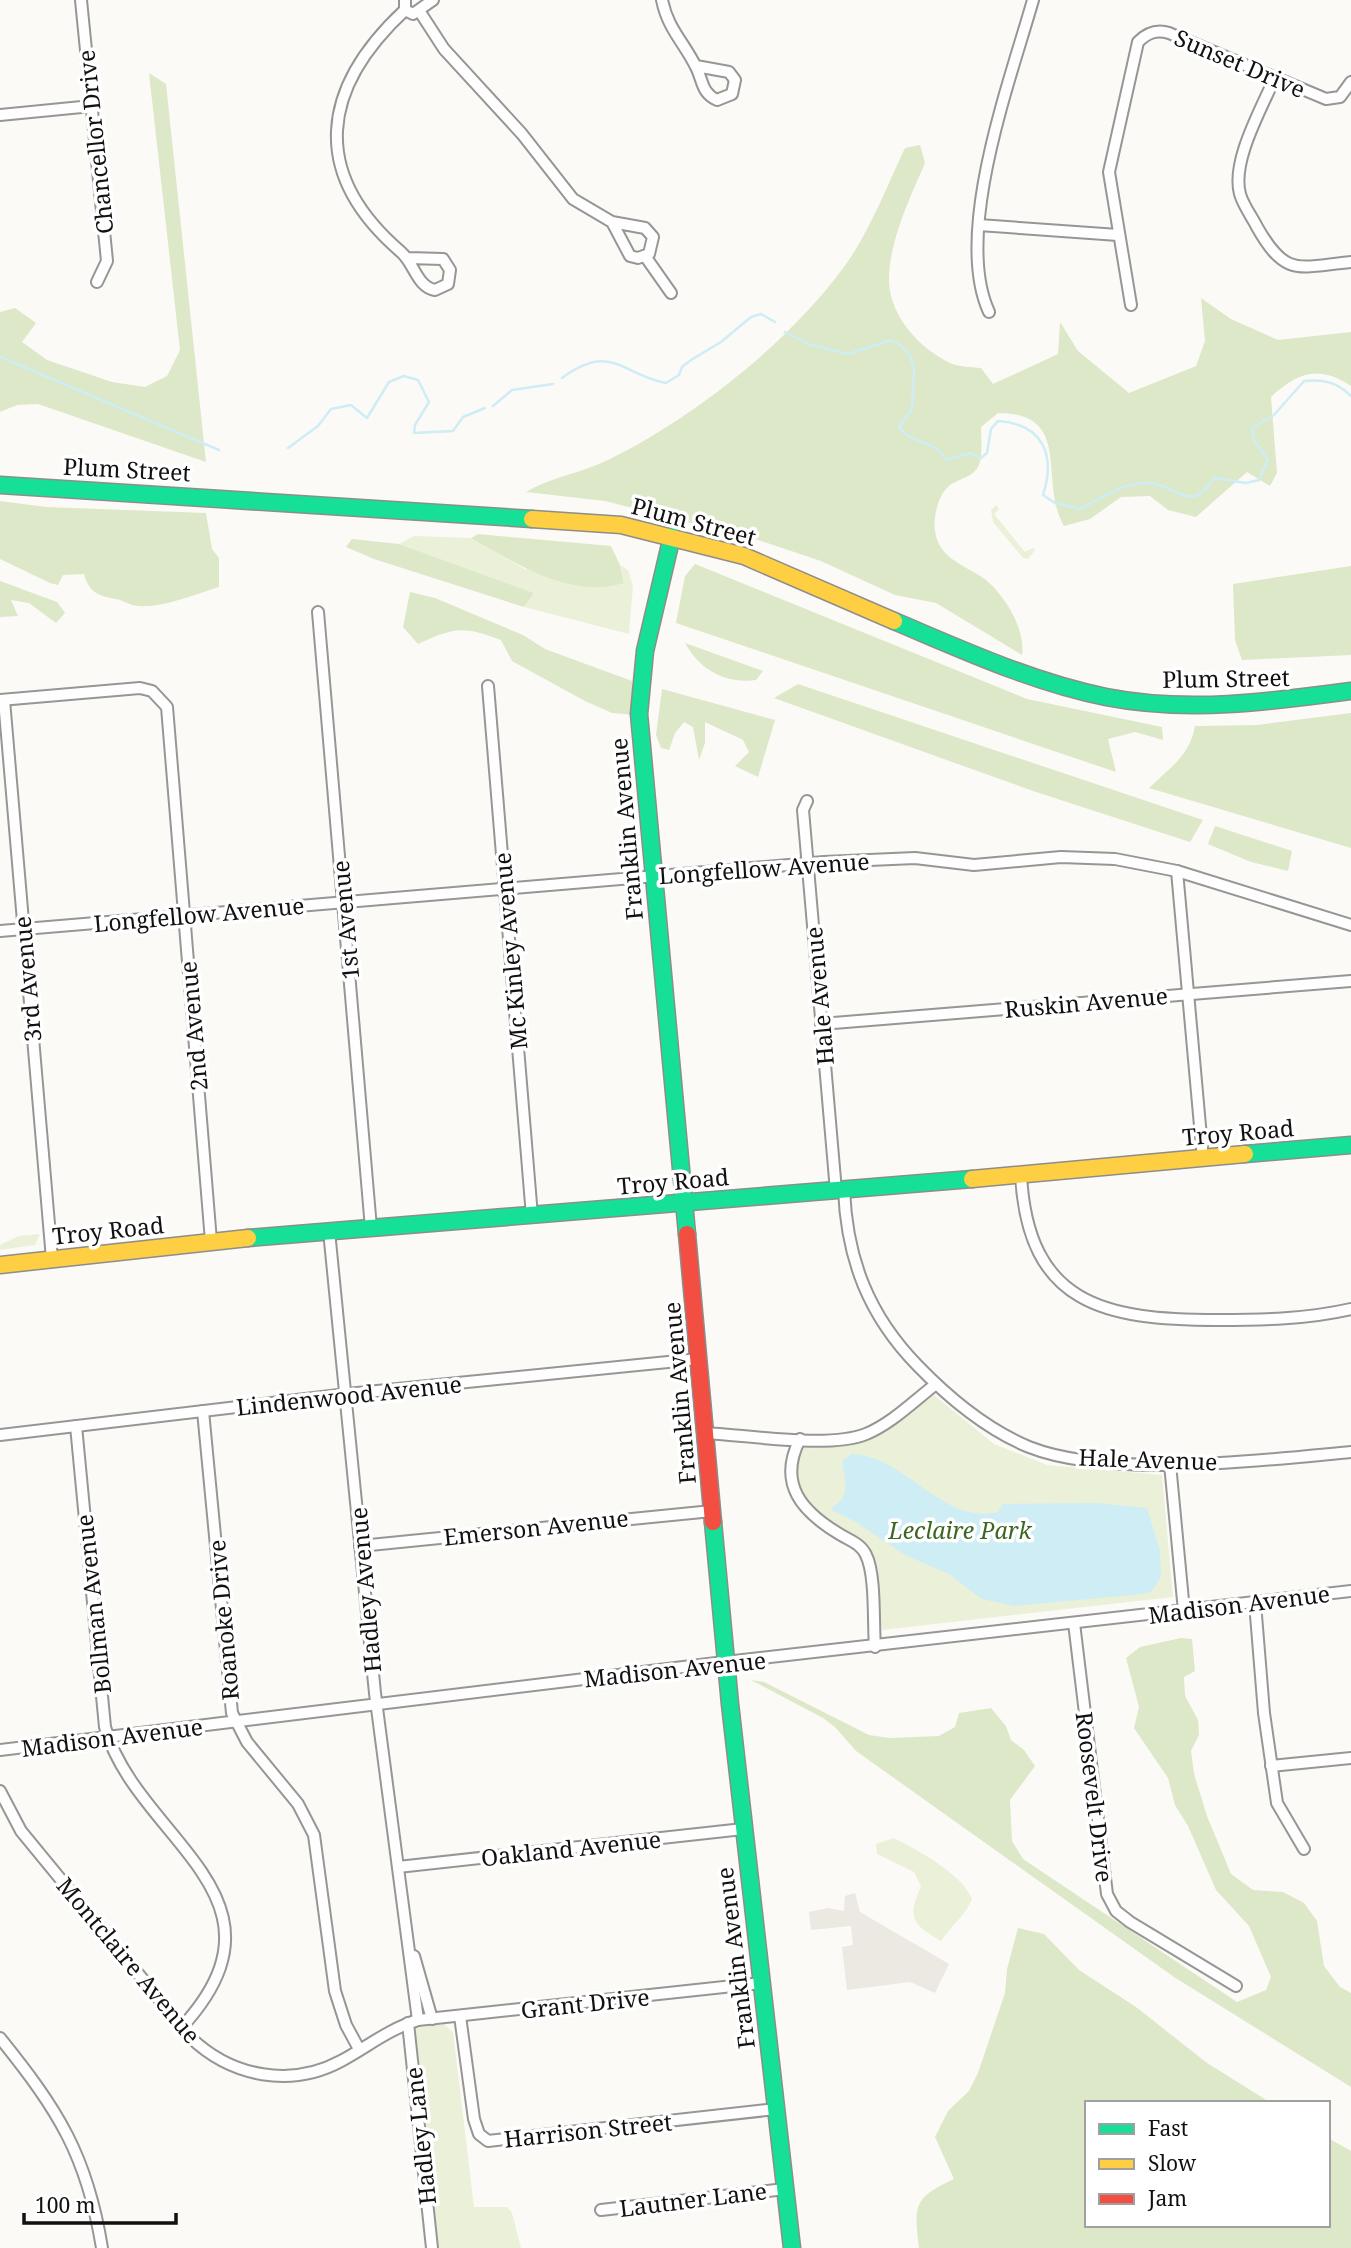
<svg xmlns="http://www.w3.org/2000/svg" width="1351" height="2248" font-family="'Noto Serif',serif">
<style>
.green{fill:#eaf1d8}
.forest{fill:#dce8c7}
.plaza{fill:#ece8e2}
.water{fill:#cfedf5}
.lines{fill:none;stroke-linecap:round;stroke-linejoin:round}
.stream{stroke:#cfedf5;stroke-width:2.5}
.street-casing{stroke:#979695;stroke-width:14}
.fast-casing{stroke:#8d8d8b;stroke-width:19}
.slow-casing{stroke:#8d8d8b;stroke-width:19}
.jam-casing{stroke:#8d8d8b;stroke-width:19}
.street{stroke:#fffefe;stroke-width:10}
.fast{stroke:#16e098;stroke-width:16}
.slow{stroke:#ffcf43;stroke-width:16}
.jam{stroke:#f24e42;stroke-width:16}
.labels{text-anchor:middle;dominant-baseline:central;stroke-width:7;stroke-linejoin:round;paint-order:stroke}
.street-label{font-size:23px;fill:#111;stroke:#fff}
.park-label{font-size:23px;font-style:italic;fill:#3c6723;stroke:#fff}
</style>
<rect width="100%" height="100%" fill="#fcfaf7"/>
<g class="green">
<polygon points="996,505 999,509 994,514 1025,552 1033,548 1035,550 1028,559 1023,558 993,522 991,510"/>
<polygon points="414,536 471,538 525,569 624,582 620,565 628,570 633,586 629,634 524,607 534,593 399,544"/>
<polygon points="40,1234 35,1245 0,1250 0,1245 19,1236"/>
<path d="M 934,1395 L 994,1444 L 1047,1465 L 1162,1475 L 1173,1597 L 882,1630 C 879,1605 882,1567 865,1547 C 844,1522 791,1510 794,1472 C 795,1461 796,1456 803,1448 C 870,1450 883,1432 934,1395 Z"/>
<path d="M 894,1838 C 918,1850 963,1875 972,1899 C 965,1916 951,1926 941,1941 C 912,1924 907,1918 921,1886 L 914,1872 L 877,1854 L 876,1844 Z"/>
<polygon points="444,2024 453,2032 474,2207 507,2207 512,2213 521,2248 436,2248 413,2036 415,2028"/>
</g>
<g class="forest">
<polygon points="149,73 166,84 206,462 38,404 17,405 0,412 0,312 15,308 36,323 22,342 47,360 112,382 145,387 167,376 180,350"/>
<path d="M 920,145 L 925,163 C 910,198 889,241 889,280 C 889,315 919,348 950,363 C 958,367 971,367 981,368 L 993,384 L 1058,354 L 1060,322 L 1078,351 L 1129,393 L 1196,366 L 1205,341 L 1201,298 L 1231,319 L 1278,340 L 1351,332 L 1351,386 C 1319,365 1298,372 1271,397 L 1277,473 L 1270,486 L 1247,472 L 1196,517 L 1168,510 L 1150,496 L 1121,497 L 1090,519 L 1064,526 C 1038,481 1074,413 998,413 L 981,427 C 981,438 983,455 979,465 C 973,478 959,478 949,486 C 938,495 933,517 935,531 C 939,558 962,564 982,577 C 1004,593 1026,629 1022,655 L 936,603 L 895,595 L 821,561 L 758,540 L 605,501 L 526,492 C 553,476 583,473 610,459 C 695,417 788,343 844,267 C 870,231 886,188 905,148 Z"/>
<path d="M 0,501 L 46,507 L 206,513 L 212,549 L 219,558 L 219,587 C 196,594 156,611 132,605 C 126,603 122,600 116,599 C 99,596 89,593 84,574 L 63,575 L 58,585 L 50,583 L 0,559 Z"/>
<path d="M 478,534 L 611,546 L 620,565 L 624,583 C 570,599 517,564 471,538 Z"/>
<polygon points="352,539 399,544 534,593 524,607 374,559 346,547"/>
<polygon points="695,564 1027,699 1162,727 1163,740 1135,732 1108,739 1116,772 676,623 685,576"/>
<polygon points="1351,566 1351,655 1242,660 1235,640 1233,584"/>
<polygon points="0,581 57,602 65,613 56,623 29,603 11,600 18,616 0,617"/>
<path d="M 410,592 L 435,598 L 523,635 L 545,649 L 632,681 L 634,715 L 612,713 L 585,701 L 512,661 L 501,640 C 463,626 455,627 418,644 L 403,627 Z"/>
<path d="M 685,643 L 763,671 L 756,680 C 725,684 700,670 685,643 Z"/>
<polygon points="798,684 1203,820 1190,842 1033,791 774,698"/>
<polygon points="662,689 775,720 758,777 735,766 749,752 743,740 705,722 705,743 699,760 693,727 684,722 675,733 669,750 661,748 656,735"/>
<path d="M 1351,713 L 1351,848 L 1149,788 C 1169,768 1190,756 1195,726 L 1257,725 Z"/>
<polygon points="1215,826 1292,851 1288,871 1251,862 1208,844"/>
<polygon points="1181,1638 1192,1639 1195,1671 1184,1677 1185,1696 1198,1720 1199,1735 1191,1751 1194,1774 1207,1816 1231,1874 1253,1890 1283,1892 1304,1903 1317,1921 1324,1966 1340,1987 1351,1993 1351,2087 1174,1977 856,1751 835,1727 823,1718 751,1680 764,1682 869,1735 889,1738 939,1736 955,1727 959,1713 991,1708 1006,1726 1011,1740 1024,1750 1035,1766 1010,1800 1012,1841 1023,1859 1237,2002 1266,1990 1271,1977 1249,1926 1216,1890 1188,1826 1175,1805 1168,1778 1134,1728 1139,1707 1126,1658 1140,1647"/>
<path d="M 1018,1928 L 1044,1934 L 1079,1970 L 1136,2007 L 1207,2063 L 1271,2103 L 1087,2103 L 1087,2225 L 1328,2225 L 1328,2138 L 1351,2151 L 1351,2248 L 919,2248 C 914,2205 913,2198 954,2179 L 935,2137 L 948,2111 L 969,2091 L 978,2073 L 1005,1993 L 1007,1969 Z"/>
</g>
<polygon class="plaza" points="855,1893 860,1912 949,1964 935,1993 910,1982 847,1990 842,1947 853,1945 851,1926 811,1930 809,1912 828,1908 844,1911 845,1896"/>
<path class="water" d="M 851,1454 C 906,1455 941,1525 998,1512 L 1003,1504 L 1096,1503 L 1147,1508 L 1160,1551 L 1161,1577 L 1151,1592 L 1142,1594 L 1014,1606 L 982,1599 L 949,1574 L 905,1555 L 856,1522 L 830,1509 C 852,1496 845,1482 842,1461 Z"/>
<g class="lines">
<g class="stream">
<path d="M 785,332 L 811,345 L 848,354 L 891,340 L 901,345 L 910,355 L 914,369 L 912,409 L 899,427 C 911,445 936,439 946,460 L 970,453 L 981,458 L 987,453 L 991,429 L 998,421 C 1043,424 1056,455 1043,495 L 1055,503 L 1080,509 C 1103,498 1120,483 1147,483 C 1177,483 1189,517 1214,478 L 1246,483 L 1259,480 L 1268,460 L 1254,440 L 1252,428 L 1274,415 L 1304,381 C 1323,379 1337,382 1351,396"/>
<polyline points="0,357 219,450"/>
<path d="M 562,378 C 611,342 621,374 666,383 L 679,375 L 682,367 L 691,360 L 721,342 L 751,317 L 761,314 L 775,322"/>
<polyline points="493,406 512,390 553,384"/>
<polyline points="288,448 318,426 331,409 351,405 367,418 389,382 404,376 418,380 429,402 415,425 414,433 453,431 463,417 485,408"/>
</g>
<defs>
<g id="street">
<polyline points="81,0 107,261 97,282"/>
<polyline points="405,0 405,10 413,14 433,0"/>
<path d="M 662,0 C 668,30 685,43 697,69 C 703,82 702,93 717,100 L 732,94 L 735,80 L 729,72 L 696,66"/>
<path d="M 405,10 C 321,88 309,173 401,252 C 414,263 417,287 435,290 L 448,284 L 450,270 L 443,259 L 408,258"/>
<polyline points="420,12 444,49 522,134 573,199 612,222 645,228 653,237 649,254 638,258 630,256 612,222"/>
<path d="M 1275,77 C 1262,108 1231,161 1240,194 C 1243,205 1252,217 1257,227 C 1286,278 1298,267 1351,262"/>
<polyline points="0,115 92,106"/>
<polyline points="979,225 1118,235"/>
<polyline points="645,256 671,293"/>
<path d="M 1131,305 L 1109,172 L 1138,42 C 1147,33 1156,29 1169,33 L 1326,99 L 1340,97 L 1351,82"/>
<path d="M 989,312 C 953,234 1010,81 1033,0"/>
<polyline points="318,612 371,1228"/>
<polyline points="488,686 532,1216"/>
<polyline points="0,700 140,688 152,691 167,707 211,1241"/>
<polyline points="4,700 52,1259"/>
<polyline points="807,801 803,810 836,1191"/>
<polyline points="1177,871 1203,1159"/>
<polyline points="0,931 824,862 915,858 974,865 1061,857 1115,859 1177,871 1351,925"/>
<polyline points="821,1024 1351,981"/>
<path d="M 1021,1175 C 1028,1305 1105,1320 1218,1320 C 1263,1320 1307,1319 1351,1309"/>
<path d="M 844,1190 C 847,1260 869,1316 918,1366 C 949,1398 988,1430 1029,1447 C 1110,1479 1264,1460 1351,1452"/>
<polyline points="329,1231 375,1693 418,2020"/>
<polyline points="203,1411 232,1713 247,1742 298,1804 314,1835 335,1991 346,2025 359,2049"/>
<path d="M 76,1426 L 105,1727 C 137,1840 302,1896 182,2027"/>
<path d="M 705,1433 C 747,1435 829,1449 866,1434 C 891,1424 914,1401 936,1384"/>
<polyline points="0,1435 347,1394 698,1359"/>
<path d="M 800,1439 C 777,1484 802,1512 841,1535 C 851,1541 861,1544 866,1555 C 876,1575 873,1623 875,1647"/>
<polyline points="1170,1464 1184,1611"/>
<polyline points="360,1546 712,1511"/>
<polyline points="1255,1603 1264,1713 1277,1803 1304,1849"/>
<polyline points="1074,1623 1107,1894 1116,1911 1130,1922 1236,1986"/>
<polyline points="0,1750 708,1664 1351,1591"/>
<polyline points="1271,1766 1351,1758"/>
<path d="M 0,1791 L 21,1831 L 191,2038 C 232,2077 291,2088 341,2061 C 367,2047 389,2029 418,2020 L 761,1983"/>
<polyline points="398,1867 743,1829"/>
<polyline points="414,1956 432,2019"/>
<polyline points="460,2016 474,2119 479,2134 488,2141 776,2109"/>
<polyline points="408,2023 432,2248"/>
<path d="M 0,2038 C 58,2110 87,2155 102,2248"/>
<polyline points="601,2210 785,2189"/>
</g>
<g id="fast">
<polyline points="0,485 532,519"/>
<polyline points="672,536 645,651 639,714 687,1234"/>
<path d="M 894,621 C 963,650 1032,682 1106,697 C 1187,713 1269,702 1351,691"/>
<polyline points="1245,1154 1351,1145"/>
<polyline points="248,1238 972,1179"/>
<polyline points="713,1522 730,1704 792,2248"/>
</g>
<g id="slow">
<polyline points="532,519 621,525 744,556 894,621"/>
<polyline points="972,1179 1245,1154"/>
<polyline points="0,1265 248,1238"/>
</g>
<polyline id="jam" points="687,1234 713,1522"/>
</defs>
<use href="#street" class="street-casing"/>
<use href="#fast" class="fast-casing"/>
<use href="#slow" class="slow-casing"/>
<use href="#jam" class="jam-casing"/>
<use href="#street" class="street"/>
<use href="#fast" class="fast"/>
<use href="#slow" class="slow"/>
<use href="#jam" class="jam"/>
</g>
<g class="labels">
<g class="street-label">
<text transform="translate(1240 63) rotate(23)">Sunset Drive</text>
<text transform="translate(95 142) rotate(-96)">Chancellor Drive</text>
<text transform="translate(127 469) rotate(3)">Plum Street</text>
<text transform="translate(694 521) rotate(15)">Plum Street</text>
<text transform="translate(1226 678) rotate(-1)">Plum Street</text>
<text transform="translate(626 829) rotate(-95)">Franklin Avenue</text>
<text transform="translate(764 868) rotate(-4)">Longfellow Avenue</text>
<text transform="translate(199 914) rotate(-5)">Longfellow Avenue</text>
<text transform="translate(345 920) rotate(-95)">1st Avenue</text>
<text transform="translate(510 951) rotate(-95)">Mc Kinley Avenue</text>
<text transform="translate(27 979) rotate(-95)">3rd Avenue</text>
<text transform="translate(819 996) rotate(-95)">Hale Avenue</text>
<text transform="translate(1086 1002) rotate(-5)">Ruskin Avenue</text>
<text transform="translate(193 1026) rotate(-95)">2nd Avenue</text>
<text transform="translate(1238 1132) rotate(-5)">Troy Road</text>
<text transform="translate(673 1181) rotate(-5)">Troy Road</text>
<text transform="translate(108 1230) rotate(-6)">Troy Road</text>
<text transform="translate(679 1393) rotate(-95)">Franklin Avenue</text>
<text transform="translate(349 1395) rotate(-6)">Lindenwood Avenue</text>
<text transform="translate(1148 1459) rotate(2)">Hale Avenue</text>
<text transform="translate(536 1527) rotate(-6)">Emerson Avenue</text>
<text transform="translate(365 1590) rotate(-95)">Hadley Avenue</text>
<text transform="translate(93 1604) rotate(-96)">Bollman Avenue</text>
<text transform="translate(1239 1604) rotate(-7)">Madison Avenue</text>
<text transform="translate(223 1620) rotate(-95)">Roanoke Drive</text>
<text transform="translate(675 1669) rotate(-6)">Madison Avenue</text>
<text transform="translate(112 1737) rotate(-7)">Madison Avenue</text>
<text transform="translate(1095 1797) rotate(83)">Roosevelt Drive</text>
<text transform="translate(571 1848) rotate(-6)">Oakland Avenue</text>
<text transform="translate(735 1958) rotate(-97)">Franklin Avenue</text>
<text transform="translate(129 1960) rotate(50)">Montclaire Avenue</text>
<text transform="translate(585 2003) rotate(-6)">Grant Drive</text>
<text transform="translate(588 2130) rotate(-6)">Harrison Street</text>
<text transform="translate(420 2136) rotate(-96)">Hadley Lane</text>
<text transform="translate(693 2199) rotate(-7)">Lautner Lane</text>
</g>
<g class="park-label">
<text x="960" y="1530">Leclaire Park</text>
</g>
</g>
<rect x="1085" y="2101" width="245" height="126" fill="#ffffff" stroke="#a0a0a0" stroke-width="2"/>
<rect x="1099" y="2124" width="35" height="10" fill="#16e098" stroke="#a0a0a0" stroke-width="2"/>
<text x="1148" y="2136" font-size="21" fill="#111111">Fast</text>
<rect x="1099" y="2159" width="35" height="10" fill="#ffcf43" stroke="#a0a0a0" stroke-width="2"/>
<text x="1148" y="2171" font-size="21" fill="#111111">Slow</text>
<rect x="1099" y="2194" width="35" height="10" fill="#f24e42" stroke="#a0a0a0" stroke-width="2"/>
<text x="1148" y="2206" font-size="21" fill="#111111">Jam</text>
<path d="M24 2213v10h152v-10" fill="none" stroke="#111111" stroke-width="3.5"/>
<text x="35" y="2213" font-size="21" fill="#111111" stroke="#ffffff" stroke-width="5" paint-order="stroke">100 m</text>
</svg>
